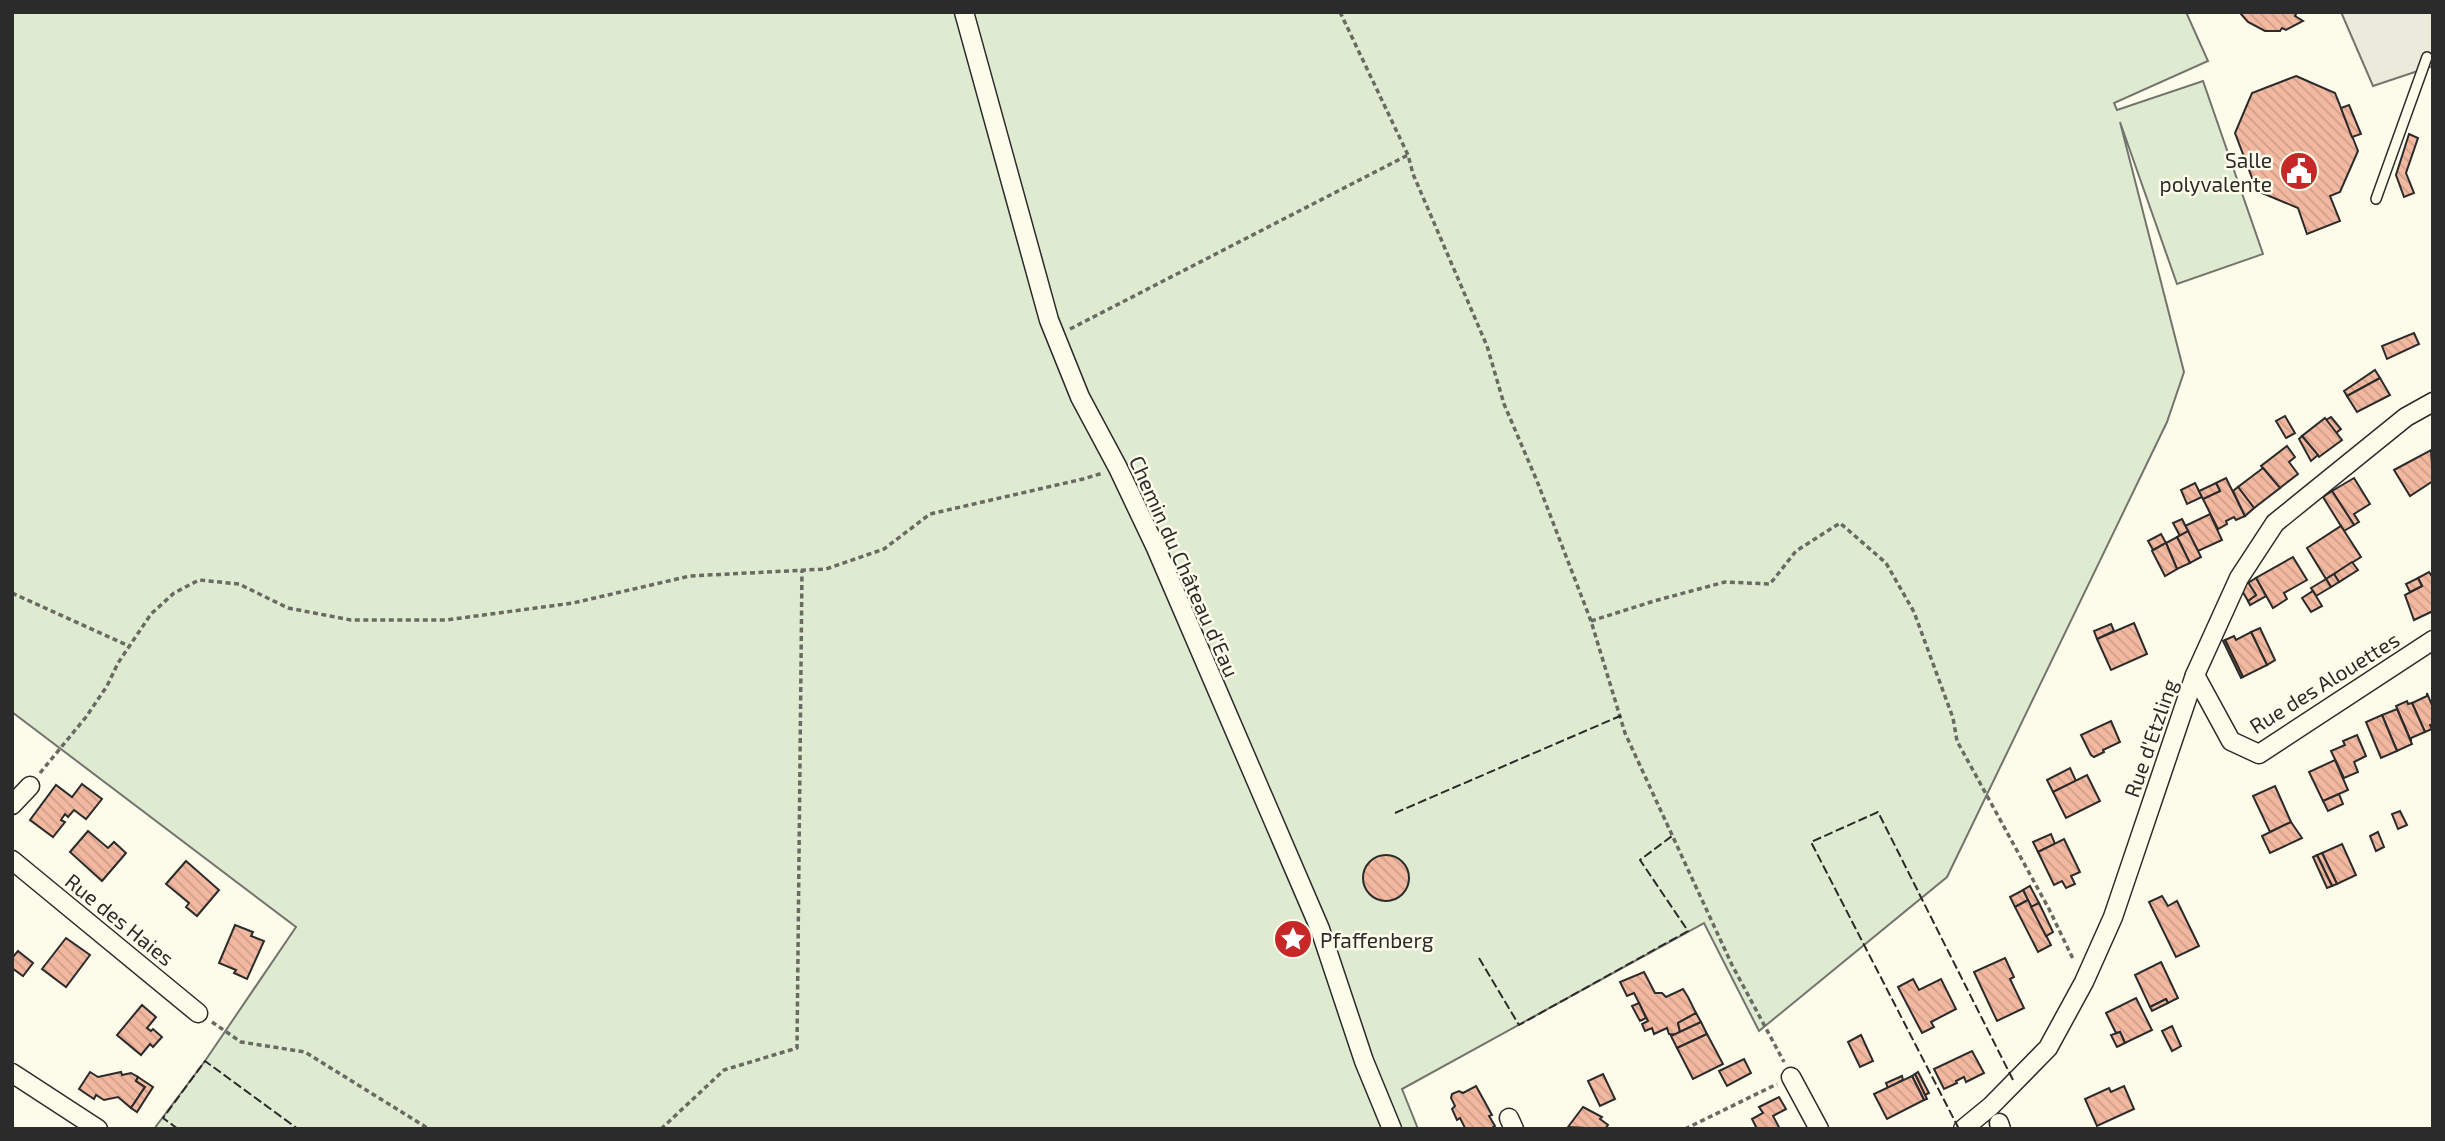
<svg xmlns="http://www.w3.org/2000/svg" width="2445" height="1141" font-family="'Exo 2',sans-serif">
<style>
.green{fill:#deebd1;stroke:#74746e;stroke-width:2}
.parking{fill:#eceadb;stroke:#74746e;stroke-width:2}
.building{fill:url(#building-back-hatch);stroke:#2b2b2b;stroke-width:2}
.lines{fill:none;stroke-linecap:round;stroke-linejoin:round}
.lane-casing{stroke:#2b2b2b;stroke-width:12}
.street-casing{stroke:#2b2b2b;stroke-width:21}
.path{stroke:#6a6964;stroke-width:3.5;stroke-dasharray:5 3.5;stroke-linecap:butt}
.lane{stroke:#fdfbea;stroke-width:9}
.street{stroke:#fdfbea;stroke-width:18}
.fence{stroke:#2b2b2b;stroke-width:2;stroke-dasharray:9 3.5;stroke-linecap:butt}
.labels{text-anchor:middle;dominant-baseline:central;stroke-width:5;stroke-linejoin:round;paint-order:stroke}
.poi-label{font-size:21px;fill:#2b2b2b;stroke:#fdfbea;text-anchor:end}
.street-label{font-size:21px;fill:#2b2b2b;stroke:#fdfbea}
</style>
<defs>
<pattern id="building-back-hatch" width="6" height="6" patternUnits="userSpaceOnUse" patternTransform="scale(1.75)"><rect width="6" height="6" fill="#f2b8a0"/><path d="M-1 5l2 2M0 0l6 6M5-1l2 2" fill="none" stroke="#d09e8a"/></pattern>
</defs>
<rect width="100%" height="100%" fill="#fdfbea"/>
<polygon class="green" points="12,12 2186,12 2208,61 2114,103 2117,110 2203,81 2263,254 2177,284 2120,122 2184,372 2167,422 1947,877 1759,1031 1704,923 1402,1089 1418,1129 154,1129 205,1061 296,927 12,712"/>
<polygon class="parking" points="2341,12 2433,12 2433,66 2373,86"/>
<g class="building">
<polygon points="2242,12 2297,12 2295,16 2303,21 2286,30 2282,28 2280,31 2265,31 2248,22 2241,14"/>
<polygon points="2296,76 2335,93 2358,151 2340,192 2330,196 2340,221 2307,234 2298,208 2257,191 2235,133 2252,93"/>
<polygon points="2349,105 2361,134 2352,137 2341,108"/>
<polygon points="2409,134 2418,138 2406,173 2414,193 2404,197 2396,175"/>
<polygon points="2414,333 2419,344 2387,359 2382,346"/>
<polygon points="2375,370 2380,378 2347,396 2344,391"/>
<polygon points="2380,378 2390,395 2357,412 2347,396"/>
<polygon points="2285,416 2295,433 2286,438 2276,421"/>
<polygon points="2331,417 2341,429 2336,433 2326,420"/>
<polygon points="2325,418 2342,440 2319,457 2302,436"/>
<polygon points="2302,436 2318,455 2311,461 2299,439"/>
<polygon points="2287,446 2295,457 2289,462 2298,474 2280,488 2261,466"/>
<polygon points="2431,450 2433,481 2410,496 2394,470"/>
<polygon points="2263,468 2280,488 2254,508 2238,487"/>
<polygon points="2226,478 2245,516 2236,520 2234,517 2226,521 2227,524 2218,529 2203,499 2220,491 2216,483"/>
<polygon points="2354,478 2370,504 2354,514 2359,522 2354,525 2332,491"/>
<polygon points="2195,483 2202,497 2187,504 2181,490"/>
<polygon points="2216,483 2220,491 2203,499 2199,491"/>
<polygon points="2238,487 2254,508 2245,516 2233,491"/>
<polygon points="2332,491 2354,525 2344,531 2323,497"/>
<polygon points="2210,514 2222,540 2198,551 2185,526"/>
<polygon points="2182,519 2188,531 2180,536 2173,523"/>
<polygon points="2341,526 2361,557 2326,579 2307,548"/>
<polygon points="2188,531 2201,557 2190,563 2177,537"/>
<polygon points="2161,534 2166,543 2153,550 2148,541"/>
<polygon points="2177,537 2190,563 2177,569 2166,543"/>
<polygon points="2166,543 2177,569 2165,576 2152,551"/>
<polygon points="2293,557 2307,580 2284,593 2287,599 2273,608 2256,578"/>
<polygon points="2352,562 2358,570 2339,582 2334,574"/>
<polygon points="2429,572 2433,578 2433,611 2414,620 2405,595 2422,586 2418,578"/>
<polygon points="2334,574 2339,582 2331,587 2326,579"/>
<polygon points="2256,578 2266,596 2250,605 2248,601 2256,595 2248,583"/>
<polygon points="2418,578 2422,586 2410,592 2406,584"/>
<polygon points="2326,579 2331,587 2316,596 2311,588"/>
<polygon points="2248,582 2256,595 2248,601 2240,587"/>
<polygon points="2313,591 2322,606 2311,612 2302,598"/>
<polygon points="2134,623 2147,654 2111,670 2097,639"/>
<polygon points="2111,624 2114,631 2097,639 2094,631"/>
<polygon points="2260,628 2275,660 2267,665 2251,632"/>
<polygon points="2251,632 2267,665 2243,677 2225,640 2234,636 2236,640"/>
<polygon points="2225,640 2243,677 2241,678 2223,641"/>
<polygon points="2427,693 2433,708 2433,724 2430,725 2432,729 2425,732 2412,703 2427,696"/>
<polygon points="2407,701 2408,704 2412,703 2425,732 2411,738 2411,741 2396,706"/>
<polygon points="2397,709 2412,744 2397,751 2382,715"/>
<polygon points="2382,715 2397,751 2381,758 2366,722"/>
<polygon points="2111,721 2120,742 2103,750 2104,752 2094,757 2091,755 2081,735"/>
<polygon points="2357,735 2366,756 2354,762 2358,772 2344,778 2331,751 2345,745 2343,741"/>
<polygon points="2335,760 2348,790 2323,801 2309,772"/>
<polygon points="2070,768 2076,781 2053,792 2047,780"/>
<polygon points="2087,775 2100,801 2066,818 2053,792"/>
<polygon points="82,784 102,799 86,819 74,810 68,817 65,814 61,820 65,822 53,837 30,820 56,785 72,797"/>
<polygon points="2275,786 2291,822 2270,832 2253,796"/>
<polygon points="2339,794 2343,804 2328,811 2323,801"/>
<polygon points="2400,811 2407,825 2398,829 2392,814"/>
<polygon points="2291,822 2302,838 2270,853 2262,836"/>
<polygon points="88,831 108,848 114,842 126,853 102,881 70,852"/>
<polygon points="2378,832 2384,847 2376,851 2370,836"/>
<polygon points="2051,834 2055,844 2038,852 2033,842"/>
<polygon points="2064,839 2080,872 2071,876 2075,884 2066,888 2062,881 2054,885 2038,852"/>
<polygon points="2342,844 2356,875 2337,884 2322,853"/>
<polygon points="2322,853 2337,884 2332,886 2317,855"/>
<polygon points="2317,855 2332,886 2327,888 2313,857"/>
<circle cx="1386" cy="878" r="23"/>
<polygon points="186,861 219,890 197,916 186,907 189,903 166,884"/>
<polygon points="2030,886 2039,903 2031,907 2023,890"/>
<polygon points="2023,890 2028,900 2015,907 2010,897"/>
<polygon points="2162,896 2168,906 2177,901 2199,946 2176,957 2149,902"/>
<polygon points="2028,900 2051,945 2038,952 2015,907"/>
<polygon points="2039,903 2053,932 2046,936 2031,907"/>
<polygon points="235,925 253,932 251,936 264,941 247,979 234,973 236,970 219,963"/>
<polygon points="66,938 90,955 66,987 42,969"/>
<polygon points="18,951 33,963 23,976 12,968 12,958"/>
<polygon points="2005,958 2014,977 2010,979 2024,1008 1997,1021 1974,972"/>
<polygon points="2161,962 2178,998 2168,1003 2166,999 2150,1007 2135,975"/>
<polygon points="1644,972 1655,993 1662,993 1666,997 1683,989 1688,997 1696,1013 1678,1023 1680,1030 1678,1035 1669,1034 1667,1028 1654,1034 1652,1028 1645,1031 1642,1024 1648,1021 1634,993 1627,996 1620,982"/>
<polygon points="1913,979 1919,990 1941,979 1956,1009 1931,1022 1934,1027 1922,1033 1898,987"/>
<polygon points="2136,998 2152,1030 2125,1043 2120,1032 2116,1033 2106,1013"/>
<polygon points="2166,999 2168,1003 2152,1011 2150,1007"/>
<polygon points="1639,1003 1646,1018 1640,1021 1632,1006"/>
<polygon points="142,1005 156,1017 147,1028 151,1031 153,1029 162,1037 153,1047 150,1044 141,1055 117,1035"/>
<polygon points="1696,1013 1701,1022 1680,1032 1678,1023"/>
<polygon points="1701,1022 1707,1034 1677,1048 1671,1036"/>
<polygon points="2172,1026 2181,1046 2172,1051 2162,1031"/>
<polygon points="2120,1032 2125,1043 2117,1047 2111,1035"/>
<polygon points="1707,1034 1723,1064 1693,1079 1677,1048"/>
<polygon points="1861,1035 1873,1061 1860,1067 1848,1042"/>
<polygon points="1972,1051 1984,1073 1966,1082 1964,1077 1956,1081 1957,1083 1944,1089 1934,1069"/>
<polygon points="1744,1059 1751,1073 1727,1086 1719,1071"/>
<polygon points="90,1072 98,1077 121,1072 122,1075 131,1073 138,1077 136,1081 145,1087 131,1108 118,1097 104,1100 96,1095 94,1099 79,1089"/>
<polygon points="1918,1072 1929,1093 1925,1095 1915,1074"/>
<polygon points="1603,1074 1615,1099 1600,1106 1588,1081"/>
<polygon points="1915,1074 1927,1099 1924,1100 1912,1076"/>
<polygon points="1902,1076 1903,1080 1888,1088 1886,1083"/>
<polygon points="1912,1076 1924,1100 1887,1119 1874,1094"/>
<polygon points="138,1077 153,1087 137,1112 131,1108 145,1087 136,1081"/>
<polygon points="1476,1086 1492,1115 1489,1116 1495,1126 1490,1129 1465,1128 1460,1118 1457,1120 1452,1109 1455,1106 1451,1098 1452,1094 1459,1091 1463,1093"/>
<polygon points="2124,1086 2134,1109 2097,1126 2085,1099 2109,1088 2111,1092"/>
<polygon points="1779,1097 1786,1109 1773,1116 1780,1129 1757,1129 1752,1119 1763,1113 1759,1107"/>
<polygon points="1583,1107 1602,1117 1600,1119 1608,1125 1605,1129 1568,1127"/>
</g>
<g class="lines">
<defs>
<polyline id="lane" points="2376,199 2427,57"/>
<g id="street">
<polyline points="964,12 1049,320 1080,397 1118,468 1156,548 1320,929 1364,1061 1392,1129"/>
<polyline points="2195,675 2231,741 2259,754 2433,640"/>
<polyline points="12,805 30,786"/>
<polyline points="12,860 198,1013"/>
<polyline points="12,1073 98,1129"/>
<polyline points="1791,1077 1819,1129"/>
<polyline points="1509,1118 1514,1129"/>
<polyline points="1999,1123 2001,1129"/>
<polyline points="1963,1129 1991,1106 2048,1048 2084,982 2113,917 2195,675 2239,578 2275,523 2406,417 2433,402"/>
</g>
</defs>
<use href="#lane" class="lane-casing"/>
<use href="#street" class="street-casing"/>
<g class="path">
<polyline points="1340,12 1408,155 1413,174 1487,346 1504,404 1537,481 1591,621 1625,733 1732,965 1784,1062"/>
<polyline points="1070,329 1408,155"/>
<polyline points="12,593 129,646"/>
<polyline points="1591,621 1654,601 1725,582 1770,584 1796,551 1840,523 1886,563 1914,612 1953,718 1957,741 2049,909 2074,961"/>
<polyline points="40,773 86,717 107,686 118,663 151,614 174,593 199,580 239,584 288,608 351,620 446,620 573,603 690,576 826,569 884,549 930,514 1083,479 1103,473"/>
<polyline points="212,1022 241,1042 305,1052 429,1129"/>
<polyline points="661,1129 724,1070 797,1048 802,570"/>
<polyline points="1685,1129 1777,1084"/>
</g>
<use href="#lane" class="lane"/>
<use href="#street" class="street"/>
<g class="fence">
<polyline points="1395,813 1620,716 1621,719"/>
<polyline points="1479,958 1519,1025 1688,931 1640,860 1672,836 1672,834"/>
<polyline points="178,1129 163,1118 205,1061 298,1129"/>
<polyline points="1959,1129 1811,842 1878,812 2013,1080"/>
</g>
</g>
<defs>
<symbol id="civic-disc" viewBox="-11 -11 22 22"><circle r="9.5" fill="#c62828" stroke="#fdfbea"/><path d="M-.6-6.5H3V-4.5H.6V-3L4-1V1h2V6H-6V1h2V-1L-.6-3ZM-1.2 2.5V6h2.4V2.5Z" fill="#fff"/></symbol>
<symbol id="sight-disc" viewBox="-11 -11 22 22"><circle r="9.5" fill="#c62828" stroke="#fdfbea"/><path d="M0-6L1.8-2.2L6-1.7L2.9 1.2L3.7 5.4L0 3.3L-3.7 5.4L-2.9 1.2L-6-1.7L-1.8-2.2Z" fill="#fff"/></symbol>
</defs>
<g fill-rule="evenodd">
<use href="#civic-disc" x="2277" y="149" width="44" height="44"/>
<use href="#sight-disc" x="1271" y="917" width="44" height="44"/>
</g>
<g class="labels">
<g class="poi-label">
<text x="2272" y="159">Salle<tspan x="2272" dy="24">polyvalente</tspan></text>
<text x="1320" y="939" text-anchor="start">Pfaffenberg</text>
</g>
<g class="street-label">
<text transform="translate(1185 566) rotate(66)">Chemin du Château d'Eau</text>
<text transform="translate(2324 682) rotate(-32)">Rue des Alouettes</text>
<text transform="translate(2150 738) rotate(-71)">Rue d'Etzling</text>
<text transform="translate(120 919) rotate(39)">Rue des Haies</text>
</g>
</g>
<rect width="2445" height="1141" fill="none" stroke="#2b2b2b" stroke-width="28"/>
</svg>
